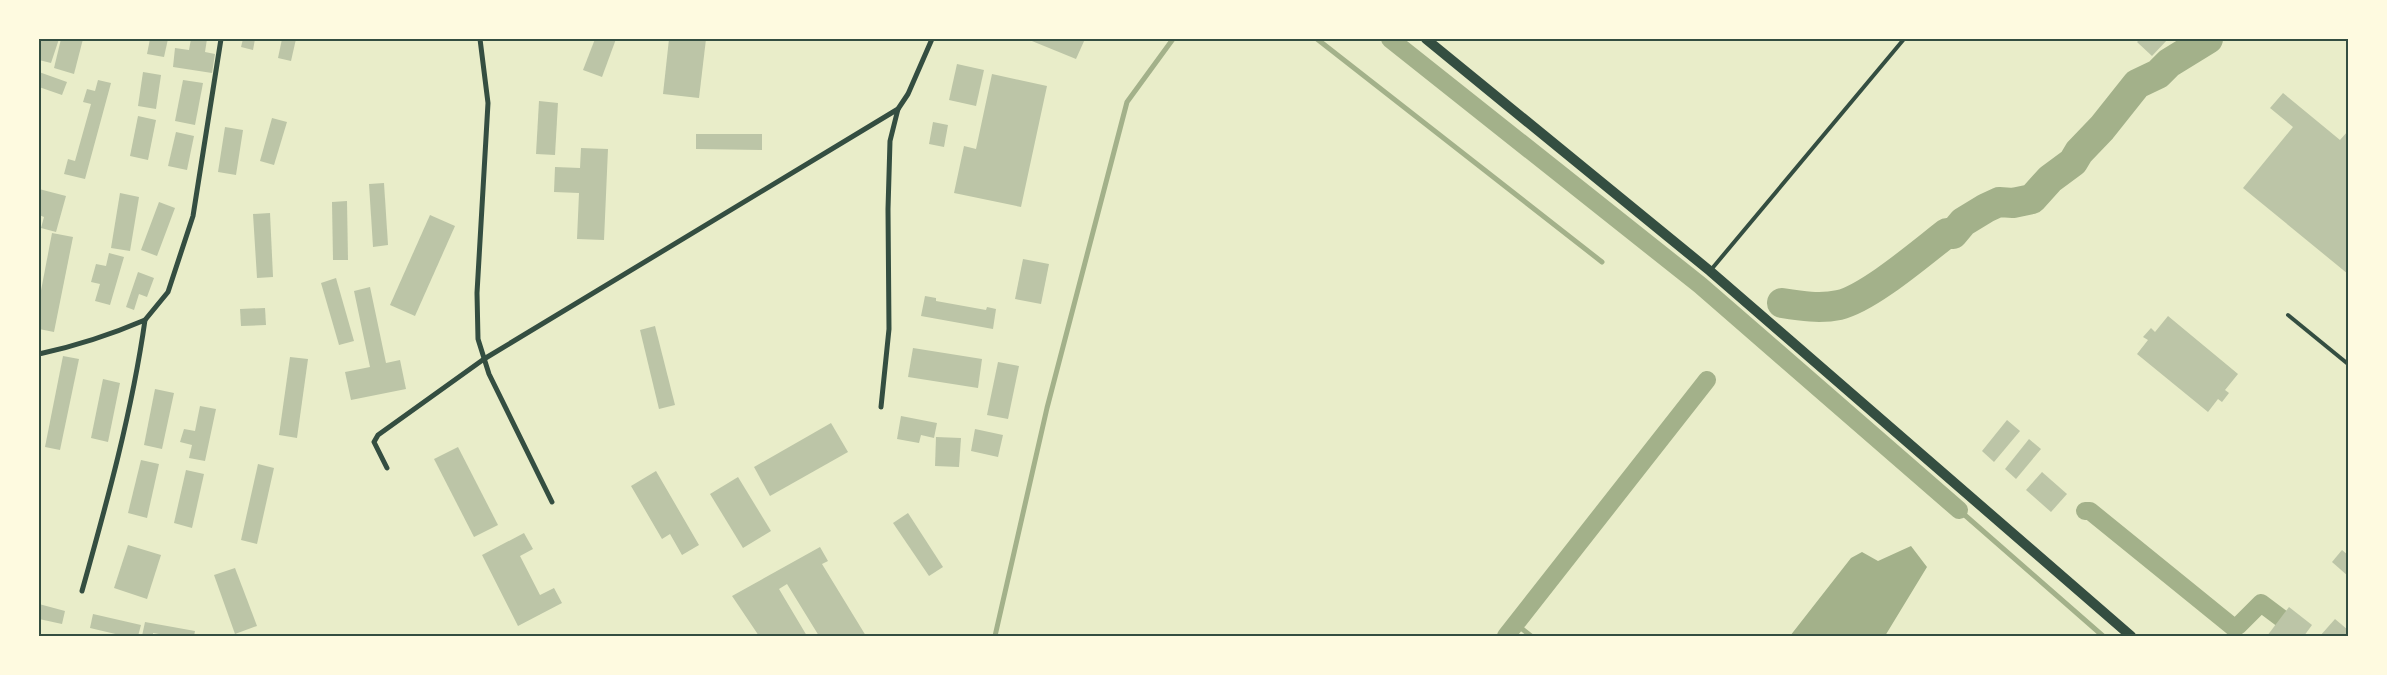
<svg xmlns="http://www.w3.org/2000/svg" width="2387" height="675" font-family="Arial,sans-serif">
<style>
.water{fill:#a3b18a}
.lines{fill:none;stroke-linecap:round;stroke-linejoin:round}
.stream{stroke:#a3b18a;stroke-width:5}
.canal{stroke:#a3b18a;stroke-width:18}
.river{stroke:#a3b18a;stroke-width:30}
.building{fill:#bcc5a7}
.service{stroke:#344e41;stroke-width:4}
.minor{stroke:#344e41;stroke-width:5}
.secondary{stroke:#344e41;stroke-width:10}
.neatline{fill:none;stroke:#344e41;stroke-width:2}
</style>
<rect width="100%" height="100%" fill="#e9edc9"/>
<polygon class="water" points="1911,546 1927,567 1885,636 1790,636 1851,558 1862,552 1878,561"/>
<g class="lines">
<g class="stream">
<polyline points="1317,39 1602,262"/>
<polyline points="1959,510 2103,636"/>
<polyline points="1516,624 1531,636"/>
<polyline points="995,636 1047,408 1127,102 1173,39"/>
</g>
<g class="canal">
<polyline points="1390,39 1700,285 1959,510"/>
<polyline points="2085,511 2090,511 2233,627 2238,626 2261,603 2281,618"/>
<polyline points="1506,636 1707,380"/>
</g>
<path class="river" d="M 1782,303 C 1801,306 1820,309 1839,305 C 1869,298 1921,253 1947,233 L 1953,234 L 1963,222 L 1986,208 L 1999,202 L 2013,203 L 2032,199 L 2050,179 L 2073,162 L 2079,152 L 2102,128 L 2137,84 L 2158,74 L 2169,63 L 2208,39"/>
</g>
<g class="building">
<polygon points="39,39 59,39 51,63 39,60"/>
<polygon points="61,39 83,39 74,74 54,68"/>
<polygon points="150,39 168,39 164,57 147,54"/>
<polygon points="191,39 207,39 205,52 215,54 212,73 173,67 175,48 189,50"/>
<polygon points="243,39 255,39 253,50 241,47"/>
<polygon points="282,39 296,39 291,61 278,58"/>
<polygon points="595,39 616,39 602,77 583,70"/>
<polygon points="669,39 706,39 699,98 663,94"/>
<polygon points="1027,39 1085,39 1076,59"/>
<polygon points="2140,39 2168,39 2152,56 2137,42"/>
<polygon points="957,64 984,70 976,106 949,100"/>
<polygon points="39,72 67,82 62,95 39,87"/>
<polygon points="143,72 161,75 156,109 138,106"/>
<polygon points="992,74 1047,86 1021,207 954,193 964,146 976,149"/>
<polygon points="98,80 111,83 85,179 64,174 68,159 75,161 91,104 83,102 87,89 95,91"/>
<polygon points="183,80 203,83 195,125 175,121"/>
<polygon points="2283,93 2340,140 2348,131 2348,274 2243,188 2293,127 2270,108"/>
<polygon points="539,101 558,103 555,155 536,154"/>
<polygon points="138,116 156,120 148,160 130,156"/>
<polygon points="272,118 287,122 274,165 260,161"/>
<polygon points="933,122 948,125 944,147 929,144"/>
<polygon points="225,127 243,130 236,175 218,172"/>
<polygon points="176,132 194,136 187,170 168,166"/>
<polygon points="696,134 762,134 762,150 696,149"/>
<polygon points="581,148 608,149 604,240 577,239 579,193 554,192 555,167 580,168"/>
<polygon points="384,183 388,245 373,247 369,184"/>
<polygon points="39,189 66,196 56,232 41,228 44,217 39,215"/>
<polygon points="120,193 139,197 130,251 111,248"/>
<polygon points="347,201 348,260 333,260 332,202"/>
<polygon points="159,202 175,208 157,256 141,250"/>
<polygon points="270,213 273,277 257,278 253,214"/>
<polygon points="430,215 455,226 415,316 390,305"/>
<polygon points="52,233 73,237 54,332 39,329 39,301"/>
<polygon points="109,253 124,257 110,305 95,301 100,284 91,282 96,264 106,266"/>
<polygon points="1023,259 1049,264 1041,304 1015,299"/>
<polygon points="138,272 154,278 147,297 139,294 134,310 126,307"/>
<polygon points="336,278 354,341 339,345 321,283"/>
<polygon points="370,287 386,363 400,360 406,389 351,400 345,372 370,367 354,291"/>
<polygon points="925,296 936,298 936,301 986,310 987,307 996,309 993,329 921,316"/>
<polygon points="265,308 266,325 241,326 240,309"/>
<polygon points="2168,316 2238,374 2225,390 2229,393 2222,402 2218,399 2208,412 2137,354 2148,340 2143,337 2151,328 2155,332"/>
<polygon points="655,326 675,405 659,409 640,330"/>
<polygon points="913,348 982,359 978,388 908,377"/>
<polygon points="63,356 79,359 60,450 45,447"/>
<polygon points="290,357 308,359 297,438 279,435"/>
<polygon points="998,362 1019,366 1008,419 987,415"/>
<polygon points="103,379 120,383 108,442 91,438"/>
<polygon points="155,389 174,393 162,449 144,445"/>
<polygon points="200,406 216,409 205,461 189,458 192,445 180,442 184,429 195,431"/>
<polygon points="901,416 937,423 934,438 921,435 919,443 897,439"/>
<polygon points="2007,420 2020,431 1994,462 1982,451"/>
<polygon points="831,423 848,452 770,496 754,467"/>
<polygon points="975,429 1003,435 998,457 971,451"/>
<polygon points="936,437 961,438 959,467 935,466"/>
<polygon points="2029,439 2041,449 2016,479 2005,469"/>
<polygon points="458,447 498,525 474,537 434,459"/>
<polygon points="141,460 159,464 147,518 128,513"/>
<polygon points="258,464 274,468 257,544 241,540"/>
<polygon points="186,470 204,474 192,528 174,523"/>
<polygon points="656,471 699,545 682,555 670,534 662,539 631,486"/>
<polygon points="2042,472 2067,494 2051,512 2026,490"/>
<polygon points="738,477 771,531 743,548 710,494"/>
<polygon points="908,513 943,567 929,576 893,523"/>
<polygon points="524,533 533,549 520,556 540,595 554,588 562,603 518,626 482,555"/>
<polygon points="128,545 161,555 147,599 114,588"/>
<polygon points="820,547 828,561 822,564 866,636 819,636 787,584 779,589 807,636 759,636 732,596"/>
<polygon points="2342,550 2348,555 2348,576 2332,562"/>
<polygon points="235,568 257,626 235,634 214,575"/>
<polygon points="39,604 65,611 62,624 39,619"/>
<polygon points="2289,607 2312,625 2304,636 2267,636"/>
<polygon points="93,614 141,625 138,636 124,636 90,628"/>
<polygon points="2335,619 2348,630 2348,636 2320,636"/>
<polygon points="145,622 195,631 194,636 171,636 153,633 153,636 142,636"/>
</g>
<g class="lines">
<g class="service">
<polyline points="1710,271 1904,39"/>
<polyline points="2288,315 2348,364"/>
</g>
<g class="minor">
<polyline points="480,39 488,103 477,293 478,339 489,374 552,502"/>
<polyline points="145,320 168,292 193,216 221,39"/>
<path d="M 39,354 C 76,346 110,335 145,320 C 132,412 107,502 82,591"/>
<polyline points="881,407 889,329 888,209 890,141 898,109"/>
<polyline points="387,468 374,442 378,435 484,359 898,109 908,94 932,39"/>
</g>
<polyline class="secondary" points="1426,39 1710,271 2131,636"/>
</g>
<rect width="2387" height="675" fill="none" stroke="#fefae0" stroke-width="80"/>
<rect x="40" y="40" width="2307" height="595" class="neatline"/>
</svg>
